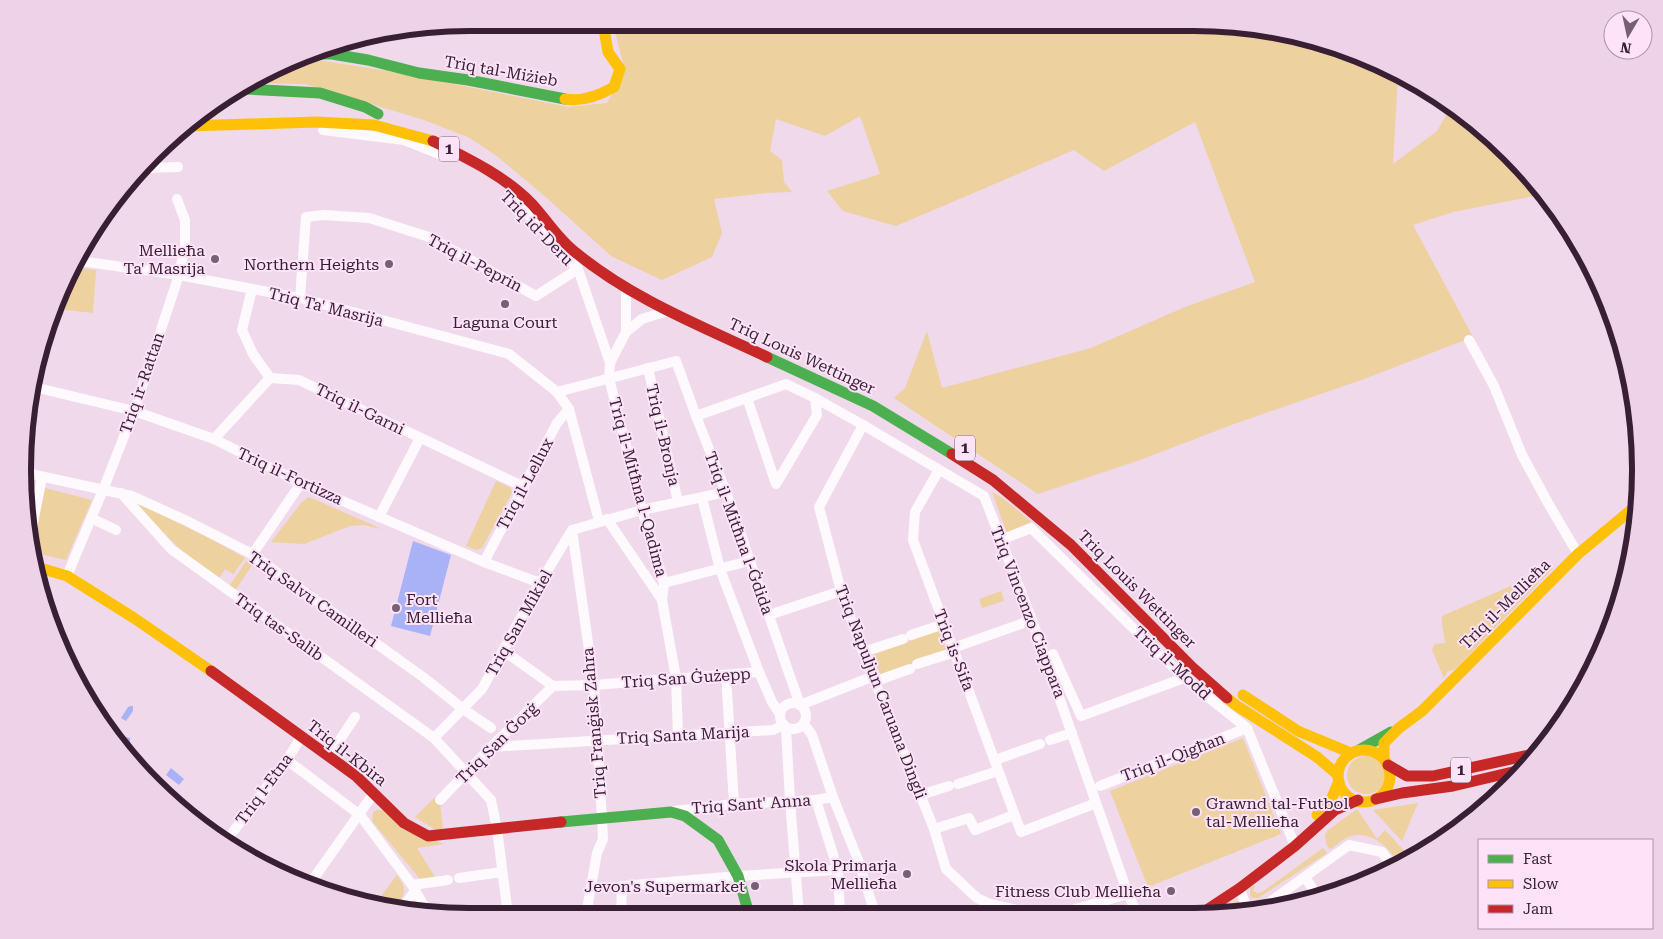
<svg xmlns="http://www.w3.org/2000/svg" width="1663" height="939" font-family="'Roboto Serif',serif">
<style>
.green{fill:#edd19f}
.water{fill:#a9b2f7}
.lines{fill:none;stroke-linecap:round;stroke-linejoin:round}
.street{stroke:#fdf9fc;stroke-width:10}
.fast{stroke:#4caf50;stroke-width:11}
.slow{stroke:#ffc107;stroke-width:11}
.jam{stroke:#c62828;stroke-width:11}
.poi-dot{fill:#786074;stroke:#fde2f8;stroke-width:2}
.labels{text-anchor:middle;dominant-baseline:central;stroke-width:4;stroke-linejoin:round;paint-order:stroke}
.shield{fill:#fde2f8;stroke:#735a6f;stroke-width:1}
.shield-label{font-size:15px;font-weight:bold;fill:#381f34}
.street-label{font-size:16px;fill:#381f34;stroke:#fde2f8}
.poi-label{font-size:16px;fill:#381f34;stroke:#fde2f8;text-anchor:end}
.rim{fill:none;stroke:#381f34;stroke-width:6}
</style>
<rect width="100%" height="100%" fill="#efd9eb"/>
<g class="green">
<polygon points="613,23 974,23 988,25 991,23 1222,23 1309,38 1398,75 1393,164 1437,131 1451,107 1488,134 1545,194 1453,212 1413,225 1473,337 1364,379 1234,424 1140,460 1038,494 894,398 905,388 927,331 942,388 1091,348 1185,307 1255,282 1195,122 1104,171 1074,150 896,226 843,211 827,191 880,174 860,116 825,136 776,119 770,151 782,160 784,182 792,192 766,193 714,199 722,233 712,257 662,280 611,256 548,199 498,157 470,138 424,120 305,84 256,83 298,61 317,60 394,72 568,107 607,103 625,71"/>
<polygon points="77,268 96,270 93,313 58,309"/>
<polygon points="496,481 511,488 512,493 482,548 476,550 466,546"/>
<polygon points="45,488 92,500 66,560 36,553 34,545"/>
<polygon points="992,492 1001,497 1031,521 1026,527 1007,534"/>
<polygon points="309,497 382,529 363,525 350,526 304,544 271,542 302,502"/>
<polygon points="133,501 211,539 245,558 233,574 225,569 219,578 182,551"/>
<polygon points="247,560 253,564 234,592 228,588"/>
<path d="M 1554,567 L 1454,670 L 1448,671 L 1444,678 L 1432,650 L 1435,644 L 1445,643 C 1444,633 1441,626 1442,616 Z"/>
<polygon points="1001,591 1004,601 982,608 979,599"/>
<polygon points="939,630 947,651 881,676 873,655"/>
<polygon points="1243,738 1281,834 1148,887 1110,791"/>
<circle cx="1366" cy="775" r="19"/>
<polygon points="435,797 440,802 443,830 434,829 415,817"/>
<polygon points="1418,803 1402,841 1373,810"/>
<path d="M 1357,809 L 1377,839 L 1385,830 L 1410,857 L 1399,863 C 1387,846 1371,829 1348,837 C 1342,840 1336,845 1331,849 L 1327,846 L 1325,836 L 1327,831 Z"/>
<polygon points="377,810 385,810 403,829 444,844 417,848 435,877 420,879 372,821 373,812"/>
<polygon points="1323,848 1327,853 1258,898 1252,898 1250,894 1250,888 1255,885 1253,891 1258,893 1262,892"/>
<path d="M 397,875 C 407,890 406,892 396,907 L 376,903 Z"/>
<polygon points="1235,901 1238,901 1241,913 1218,913"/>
</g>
<g class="water">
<polygon points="413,541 451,555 430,636 391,626"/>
<polygon points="131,706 133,706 133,711 126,721 121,718 128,707"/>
<polygon points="121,736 130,738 130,743 123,748 117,738"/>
<polygon points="171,768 184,779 179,785 166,775"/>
</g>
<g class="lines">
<g class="street">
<polyline points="323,130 404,140 447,157"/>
<polyline points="148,168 178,167"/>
<polyline points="512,197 578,269 610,363"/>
<polyline points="80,261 179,275 300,298 509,354 557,392 569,409 599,521"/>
<polyline points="252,289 242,330 253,354 270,378"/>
<polyline points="300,298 306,217 324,215 369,218 429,237 536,296 578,269"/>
<polyline points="668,311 642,319 626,332 610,363 609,378 642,510 664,583 662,600 676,678 678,735"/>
<polyline points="626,332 626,289"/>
<polyline points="1469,340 1494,386 1522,455 1548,503 1578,554"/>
<polyline points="648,368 678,502"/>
<polyline points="35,378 44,341"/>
<polyline points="34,387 134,411 214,439 301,483 484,562 540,583"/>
<polyline points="557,392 676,361 696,416 726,492 800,705 874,676"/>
<polyline points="815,398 863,425 984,496 1032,620 1128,894 1137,913"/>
<polyline points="696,416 786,384 815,398 817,415 776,484 747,398"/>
<polyline points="863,425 819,507 841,591 863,652 934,829 946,869 977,898 990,904 1032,913"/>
<polyline points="214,439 270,378 299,380 524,487"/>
<polyline points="939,470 915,512 913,540 1021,832 1096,803"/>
<polyline points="26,473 132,496 185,520 250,553 423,677 463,709 491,728"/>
<polyline points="121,493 171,549 434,738 491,800 497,829 508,915"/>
<polyline points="702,498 720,569 759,672 772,702 780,714"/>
<polyline points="379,517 420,438"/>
<polyline points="91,518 116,530"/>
<polyline points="607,519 662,600"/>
<polyline points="572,530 594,685 602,818 603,839 597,853 586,915"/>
<polyline points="31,533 42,477"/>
<polyline points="1001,540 1031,528 1184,678 1247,728 1295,846"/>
<polyline points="252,555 301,483"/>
<polyline points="484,562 557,423 569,409"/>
<polyline points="67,576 103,490 134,411 179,275 185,245 185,220 177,199"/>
<polyline points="664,583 749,561"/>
<polyline points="769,615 841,591"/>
<polyline points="911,635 944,624"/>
<polyline points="953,648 1032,620"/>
<polyline points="504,651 553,686 594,685 759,672"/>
<polyline points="863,652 903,639"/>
<polyline points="1053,654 1081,716 1184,678"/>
<polyline points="917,664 955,652"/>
<polyline points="726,675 734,804"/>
<polyline points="876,681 910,669"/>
<circle cx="793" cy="716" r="13"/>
<polyline points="804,724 812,735 833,797 860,865 875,914"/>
<polyline points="786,728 790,801 799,914"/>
<polyline points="434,738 482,689 540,583 572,530 642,510 726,492"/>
<polyline points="1050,740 1072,733"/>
<polyline points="491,747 773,730 784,725"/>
<polyline points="329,756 355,717"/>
<polyline points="287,760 360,815 412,885 428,913"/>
<polyline points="995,760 1040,744"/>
<polyline points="958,784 998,771"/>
<polyline points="1100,786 1247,728"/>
<polyline points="920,795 949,786"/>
<polyline points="440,800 491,747 553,686"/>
<polyline points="816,800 838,870 840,914"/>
<polyline points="674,811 734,804 816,800 833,797"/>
<polyline points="934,829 969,818 975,830 1014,815"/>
<polyline points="226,841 287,760 301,737"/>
<polyline points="1305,877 1318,897"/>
<polyline points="459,878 502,872"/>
<polyline points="309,885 374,793"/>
<polyline points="412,885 448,880"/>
<polyline points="1240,888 1248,913"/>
<polyline points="402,908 415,891"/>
<polyline points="1256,912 1349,845 1382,852 1392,866"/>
<polyline points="1052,913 1072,910 1128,894"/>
<polyline points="621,915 622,886 738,876 838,870"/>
</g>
<g class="fast">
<polyline points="312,54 332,54 368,60 419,73 468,80 565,99"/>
<polyline points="245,89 320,93 365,107 378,114"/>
<polyline points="767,357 873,406 952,454"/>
<polyline points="1359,750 1391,732"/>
<polyline points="561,822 671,812 685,816 718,840 738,876 749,914"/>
</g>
<g class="slow">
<path d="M 565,99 C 582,102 600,95 614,87 L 620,69 L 608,52 L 603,23"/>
<polyline points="187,126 317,122 374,125 433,141"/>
<polyline points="40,568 67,576 134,618 211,671"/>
<polyline points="1243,695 1298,731 1351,753"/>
<polyline points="1227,698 1237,706 1317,757 1338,775"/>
<circle cx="1364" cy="776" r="26"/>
<polyline points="1384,758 1384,743 1399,728 1422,711 1578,554 1637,505"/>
<polyline points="1317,815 1331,800 1339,781"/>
</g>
<g class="jam">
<path d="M 433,141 C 467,158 505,176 532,204 C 546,219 558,239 575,252 C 632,299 701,326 767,357"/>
<polyline points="952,454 993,480 1071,545 1192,667 1227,698"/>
<polyline points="211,671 356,776 404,823 428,836 561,822"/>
<polyline points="1388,765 1407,776 1433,776 1534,754"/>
<polyline points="1376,799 1402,793 1453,786 1521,770"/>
<polyline points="1202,913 1240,888 1295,846 1335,810 1358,800"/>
</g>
</g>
<g class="poi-dot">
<circle cx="215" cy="259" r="5"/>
<circle cx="389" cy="264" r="5"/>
<circle cx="505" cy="304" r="5"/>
<circle cx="396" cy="608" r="5"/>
<circle cx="1196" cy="812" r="5"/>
<circle cx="907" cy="874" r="5"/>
<circle cx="755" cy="886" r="5"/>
<circle cx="1171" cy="891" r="5"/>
</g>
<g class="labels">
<g class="shield">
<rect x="439" y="136.5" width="20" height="25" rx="4"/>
<rect x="955" y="435.5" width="20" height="25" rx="4"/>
<rect x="1451" y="757.5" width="20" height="25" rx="4"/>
</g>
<g class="shield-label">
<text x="449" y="149">1</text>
<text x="965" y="448">1</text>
<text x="1461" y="770">1</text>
</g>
<g class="street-label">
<text transform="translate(501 71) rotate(10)">Triq tal-Miżieb</text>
<text transform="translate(537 228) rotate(46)">Triq id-Deru</text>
<text transform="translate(475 263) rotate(28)">Triq il-Peprin</text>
<text transform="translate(326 307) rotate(14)">Triq Ta' Masrija</text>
<text transform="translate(802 356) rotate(25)">Triq Louis Wettinger</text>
<text transform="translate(142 383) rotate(-71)">Triq ir-Rattan</text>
<text transform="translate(360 409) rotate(26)">Triq il-Garni</text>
<text transform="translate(663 435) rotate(77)">Triq il-Bronja</text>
<text transform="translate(290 476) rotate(25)">Triq il-Fortizza</text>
<text transform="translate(525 484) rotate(-62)">Triq il-Lellux</text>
<text transform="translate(638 487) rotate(75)">Triq il-Mitħna l-Qadima</text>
<text transform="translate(739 533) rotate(70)">Triq il-Mitħna l-Ġdida</text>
<text transform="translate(1137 589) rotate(45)">Triq Louis Wettinger</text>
<text transform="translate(313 599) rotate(35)">Triq Salvu Camilleri</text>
<text transform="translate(1505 604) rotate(-45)">Triq il-Mellieħa</text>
<text transform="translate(1028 612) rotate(69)">Triq Vincenzo Ciappara</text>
<text transform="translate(519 623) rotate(-61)">Triq San Mikiel</text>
<text transform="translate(279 627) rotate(35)">Triq tas-Salib</text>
<text transform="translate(954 650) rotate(69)">Triq is-Sifa</text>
<text transform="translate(1172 663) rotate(43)">Triq il-Modd</text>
<text transform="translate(686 678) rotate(-4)">Triq San Ġużepp</text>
<text transform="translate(881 692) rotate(69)">Triq Napuljun Caruana Dingli</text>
<text transform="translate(594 723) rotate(-95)">Triq Franġisk Zahra</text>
<text transform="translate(683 735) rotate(-3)">Triq Santa Marija</text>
<text transform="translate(497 743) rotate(-45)">Triq San Ġorġ</text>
<text transform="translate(347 753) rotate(38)">Triq il-Kbira</text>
<text transform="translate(1173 757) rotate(-21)">Triq il-Qigħan</text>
<text transform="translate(264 789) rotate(-54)">Triq l-Etna</text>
<text transform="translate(751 804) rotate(-4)">Triq Sant' Anna</text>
</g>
<g class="poi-label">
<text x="205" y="250">Mellieħa<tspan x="205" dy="18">Ta' Masrija</tspan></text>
<text x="379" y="264">Northern Heights</text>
<text x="505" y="322" text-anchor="middle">Laguna Court</text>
<text x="406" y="599" text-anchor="start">Fort<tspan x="406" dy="18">Mellieħa</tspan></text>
<text x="1206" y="803" text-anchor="start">Grawnd tal-Futbol<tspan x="1206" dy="18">tal-Mellieħa</tspan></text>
<text x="897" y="865">Skola Primarja<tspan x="897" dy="18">Mellieħa</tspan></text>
<text x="745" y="886">Jevon's Supermarket</text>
<text x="1161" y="891">Fitness Club Mellieħa</text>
</g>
</g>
<path d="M0 0H1663V939H0ZM469 31H1194A438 438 0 0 1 1632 469V470A438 438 0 0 1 1194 908H469A438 438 0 0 1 31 470V469A438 438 0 0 1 469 31Z" fill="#edd2e8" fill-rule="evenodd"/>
<path class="rim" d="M469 31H1194A438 438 0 0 1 1632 469V470A438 438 0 0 1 1194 908H469A438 438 0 0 1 31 470V469A438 438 0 0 1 469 31Z"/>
<rect x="1478" y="839" width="175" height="90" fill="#fde2f8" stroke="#ae94aa"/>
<rect x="1488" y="855" width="25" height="8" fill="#4caf50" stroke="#ae94aa"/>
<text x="1523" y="864" font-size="15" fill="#381f34">Fast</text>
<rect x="1488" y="880" width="25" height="8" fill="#ffc107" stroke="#ae94aa"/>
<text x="1523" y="889" font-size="15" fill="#381f34">Slow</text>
<rect x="1488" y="905" width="25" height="8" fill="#c62828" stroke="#ae94aa"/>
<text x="1523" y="914" font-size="15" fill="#381f34">Jam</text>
<g transform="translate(1628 35) rotate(189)"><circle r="24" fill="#fde2f8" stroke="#ae94aa"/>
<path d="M0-4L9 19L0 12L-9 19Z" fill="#786074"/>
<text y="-8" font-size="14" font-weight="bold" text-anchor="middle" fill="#381f34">N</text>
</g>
</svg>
